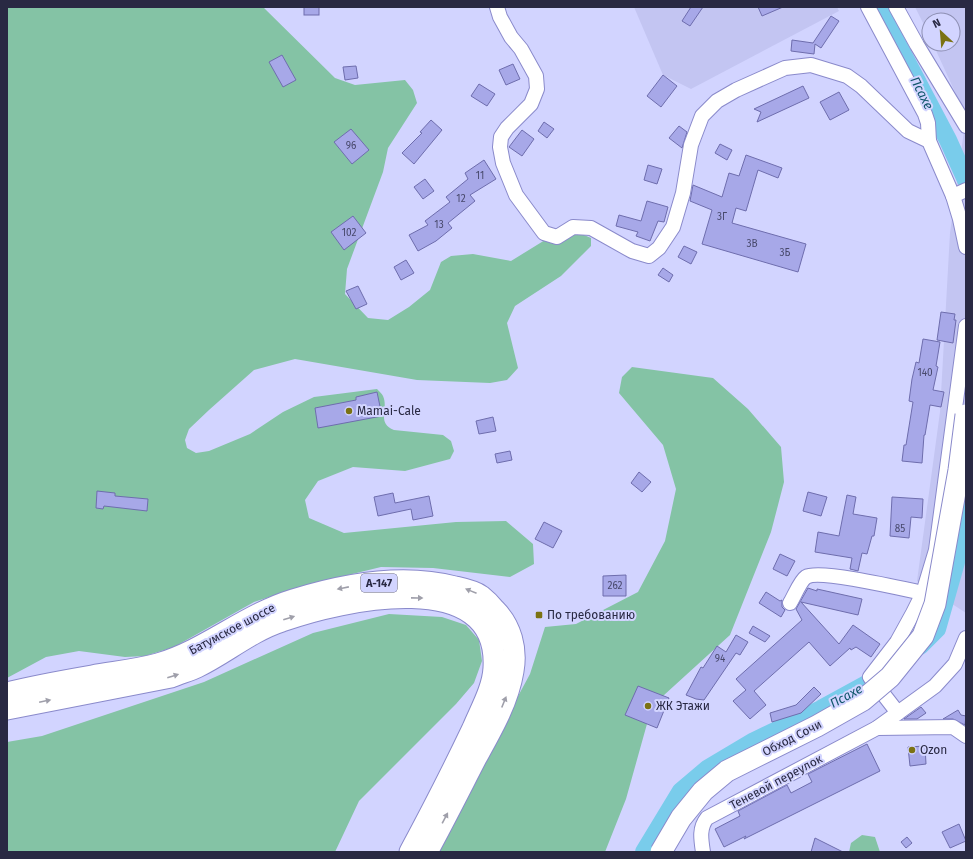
<svg xmlns="http://www.w3.org/2000/svg" width="973" height="859" font-family="'Fira Sans',sans-serif">
<style>
.built{fill:#c3c5f2}
.green{fill:#84c3a5}
.lines{fill:none;stroke-linecap:round;stroke-linejoin:round}
.river{stroke:#79cceb;stroke-width:18}
.building{fill:#a7a8e8;stroke:#6e6dad}
.minor-casing{stroke:#8a8acb;stroke-width:16}
.highway-casing{stroke:#8a8acb;stroke-width:23}
.minor{stroke:#fff;stroke-width:14}
.highway{stroke:#fff;stroke-width:21}
.highway-bridge-casing{stroke:#8a8acb;stroke-width:23;stroke-linecap:butt}
.highway-bridge{stroke:#fff;stroke-width:21}
.oneway{fill:#9f9faa}
.poi-dot{fill:#7b7213;stroke:#d2d4ff;stroke-width:1.5}
.labels{text-anchor:middle;dominant-baseline:central;stroke-width:4;stroke-linejoin:round;paint-order:stroke}
.number-label{font-size:10px;fill:#48496c}
.shield{fill:#d2d4ff;stroke:#5c5c7b;stroke-width:1}
.shield-label{font-size:11px;font-weight:bold;fill:#292943}
.poi-label{font-size:12px;fill:#292943;stroke:#d2d4ff;text-anchor:start}
.street-label{font-size:12px;fill:#292943;stroke:#d2d4ff}
.water-label{font-size:13px;font-style:italic;fill:#10566b;stroke:#d2d4ff}
</style>
<rect width="100%" height="100%" fill="#d2d4ff"/>
<g class="built">
<polygon points="634,7 837,7 839,11 691,89 663,75"/>
<polygon points="915,7 966,7 966,613 917,581 940,412 950,233 966,116 933,44 953,44 953,20 929,20 929,35"/>
</g>
<g class="green">
<path d="M 7,7 L 263,7 L 335,78 L 355,85 L 405,80 L 413,90 L 417,103 L 388,148 L 383,172 L 347,269 L 345,294 L 368,318 L 388,320 L 409,307 L 430,290 L 441,262 L 451,256 L 473,254 L 511,261 L 558,232 L 577,232 L 591,238 L 591,246 L 561,276 L 515,306 L 507,323 L 518,368 L 507,380 L 490,383 L 417,380 L 295,359 L 254,370 L 209,410 L 189,429 L 185,440 L 187,448 L 196,453 L 209,451 L 250,434 L 283,412 L 314,397 L 377,389 C 379,391 382,394 383,396 C 389,409 376,423 394,430 L 443,435 L 451,441 L 454,451 L 450,459 L 405,471 L 353,467 L 318,481 L 305,500 L 309,518 L 344,533 L 456,522 L 506,521 L 533,544 L 534,564 L 510,577 L 433,568 L 381,567 L 303,586 L 254,602 L 174,647 L 145,656 L 125,657 L 79,651 L 46,657 L 7,678 Z"/>
<polygon points="632,367 713,378 748,409 781,447 784,482 771,532 730,635 652,706 626,799 605,852 434,852 530,674 545,627 576,624 638,592 665,541 676,489 663,445 619,393 622,377"/>
<polygon points="389,614 442,617 466,625 479,640 482,661 474,683 456,704 359,801 335,852 7,852 7,742 42,736 204,682 313,633"/>
<polygon points="862,835 875,837 880,852 849,852 851,843"/>
</g>
<g class="lines">
<g class="river">
<polyline points="878,7 948,140 966,180"/>
<polyline points="920,646 937,629 956,562 966,484"/>
<polyline points="644,852 681,791 707,769 754,741 821,709 885,674"/>
</g>
</g>
<g class="building">
<rect x="304" y="7" width="15" height="8"/>
<polygon points="691,7 703,7 690,26 682,21"/>
<polygon points="758,7 783,7 762,16"/>
<polygon points="831,16 839,21 821,48 815,44 814,54 791,51 792,40 813,43"/>
<polygon points="282,55 296,80 283,87 269,62"/>
<polygon points="513,64 520,79 506,85 499,70"/>
<polygon points="356,66 358,78 345,80 343,67"/>
<polygon points="663,75 677,86 661,107 647,96"/>
<polygon points="479,84 495,94 487,106 471,96"/>
<polygon points="803,86 809,98 757,122 761,112 754,109"/>
<polygon points="839,92 849,110 830,120 820,102"/>
<polygon points="431,120 442,130 414,164 402,153 422,133 420,132"/>
<polygon points="544,122 554,129 547,138 538,131"/>
<polygon points="679,126 687,132 682,148 669,138"/>
<polygon points="351,129 369,150 352,164 334,142"/>
<polygon points="522,130 534,139 522,156 509,147"/>
<polygon points="720,144 732,150 727,160 715,153"/>
<polygon points="746,155 782,168 778,178 758,170 746,211 736,208 732,223 806,244 798,272 702,244 712,210 690,201 693,185 722,197 729,173 739,176"/>
<polygon points="484,160 496,179 470,195 475,201 448,223 452,228 436,241 418,251 409,235 428,225 425,221 450,202 446,197 468,179 465,173"/>
<polygon points="648,165 662,169 657,184 644,180"/>
<polygon points="425,179 434,191 423,199 414,187"/>
<polygon points="647,201 668,207 664,222 658,221 650,241 636,236 638,232 616,226 619,215 641,221"/>
<polygon points="353,216 366,233 344,250 331,232"/>
<polygon points="684,246 697,252 691,264 678,257"/>
<polygon points="406,260 414,273 401,280 394,267"/>
<polygon points="663,268 673,275 669,282 658,275"/>
<polygon points="358,286 367,304 356,309 346,291"/>
<polygon points="941,312 955,314 954,320 956,320 953,343 937,340"/>
<polygon points="923,339 940,342 936,366 938,367 933,390 944,392 941,407 930,405 925,435 924,435 922,463 902,461 904,445 906,445 913,402 909,401 912,379 916,362 919,363"/>
<polygon points="377,392 382,416 318,428 315,408 356,400 356,397"/>
<polygon points="493,417 496,431 479,434 476,421"/>
<polygon points="510,451 512,460 497,463 495,454"/>
<polygon points="639,472 651,482 642,492 631,483"/>
<polygon points="97,491 115,493 115,496 148,499 147,511 104,506 103,509 96,508"/>
<polygon points="808,492 827,497 821,516 803,511"/>
<polygon points="393,493 395,503 429,496 433,516 413,520 411,509 378,516 374,497"/>
<polygon points="847,495 856,497 853,514 877,518 874,536 872,536 867,554 862,553 858,571 850,569 852,558 815,552 818,532 839,536"/>
<polygon points="892,497 923,499 922,518 911,517 909,538 890,536"/>
<polygon points="544,522 562,531 553,548 535,539"/>
<polygon points="780,554 795,561 787,576 773,569"/>
<polygon points="626,575 626,596 603,596 603,576"/>
<polygon points="808,588 817,591 817,589 862,599 858,615 801,602 839,644 853,625 880,644 871,657 856,647 851,650 850,648 830,666 809,642 754,691 766,705 750,719 733,701 746,690 736,679 802,620 796,609"/>
<polygon points="766,592 780,601 782,600 782,607 785,610 781,617 759,603"/>
<polygon points="753,626 770,636 765,642 749,633"/>
<polygon points="736,635 748,642 740,655 736,653 704,700 696,699 686,695 701,667 703,668 717,646 726,652"/>
<polygon points="638,686 669,698 657,728 625,715"/>
<polygon points="814,687 821,694 801,713 772,722 770,713 796,705"/>
<polygon points="921,707 926,713 917,719 904,719"/>
<polygon points="958,710 961,715 966,716 965,725 953,719 943,719"/>
<polygon points="867,744 880,771 744,839 746,836 724,847 715,829 740,816 738,811 787,785 791,793 812,782 808,774"/>
<polygon points="925,746 926,764 910,766 908,747"/>
<polygon points="959,824 966,841 950,848 942,832"/>
<polygon points="907,837 912,843 906,848 901,842"/>
<polygon points="815,838 843,852 811,852"/>
</g>
<g class="lines">
<defs>
<g id="minor">
<polyline points="497,7 500,17 511,37 521,49 536,76 537,89 531,104 507,128 501,137 500,147 503,163 516,195 544,233 557,237 573,227 591,228 632,251 649,256 659,248 673,227 683,193 691,145 702,116 717,101 736,90 785,68 811,65 847,76 861,86 908,131 929,141 953,196 960,219 966,247"/>
<polyline points="868,7 925,114 928,123 929,141"/>
<polyline points="896,7 917,45 966,126"/>
<polyline points="953,196 966,190"/>
<path d="M 790,603 C 794,597 800,581 806,577 C 819,569 904,589 923,593"/>
<polyline points="898,713 870,677 897,642 913,613 923,593 936,550 966,326"/>
<polyline points="877,728 953,727 966,736"/>
<path d="M 703,852 C 701,839 699,828 707,818 L 877,728 L 935,686 L 955,664 L 966,638"/>
</g>
<g id="highway">
<path d="M 7,693 C 35,686 63,681 92,676 C 114,672 136,670 158,664 C 206,650 244,615 293,600 C 344,584 402,573 455,587 C 464,589 474,591 481,596 C 486,600 491,605 495,610 C 511,626 517,649 513,671 C 508,702 491,731 476,758 C 460,789 444,821 427,852"/>
<path d="M 7,709 L 171,677 C 180,673 189,671 197,667 C 226,653 251,631 282,621 C 340,600 500,564 494,668 C 493,688 481,709 473,728 C 453,770 432,811 410,852"/>
</g>
</defs>
<use href="#minor" class="minor-casing"/>
<use href="#highway" class="highway-casing"/>
<use href="#minor" class="minor"/>
<use href="#highway" class="highway"/>
<defs>
<polyline id="highway-bridge" points="661,852 681,818 703,791 727,771 817,726 863,700 890,677 923,636 935,604 959,470 966,415"/>
</defs>
<use href="#highway-bridge" class="highway-bridge-casing"/>
<use href="#highway-bridge" class="highway-bridge"/>
</g>
<defs><path id="oneway-solid" d="M-6-.8H1V-3.2L6.5 0L1 3.2V.8H-6Z"/></defs>
<g class="oneway">
<use href="#oneway-solid" transform="translate(343 588) rotate(169)"/>
<use href="#oneway-solid" transform="translate(471 591) rotate(-158)"/>
<use href="#oneway-solid" transform="translate(417 598) rotate(1)"/>
<use href="#oneway-solid" transform="translate(289 618) rotate(-17)"/>
<use href="#oneway-solid" transform="translate(173 676) rotate(-18)"/>
<use href="#oneway-solid" transform="translate(45 701) rotate(-12)"/>
<use href="#oneway-solid" transform="translate(504 702) rotate(-68)"/>
<use href="#oneway-solid" transform="translate(445 818) rotate(-62)"/>
</g>
<g class="poi-dot">
<circle cx="349" cy="411" r="4"/>
<rect x="535" y="611" width="8" height="8" rx="2"/>
<circle cx="648" cy="706" r="4"/>
<circle cx="912" cy="750" r="4"/>
</g>
<g class="labels">
<g class="number-label">
<text x="351" y="146">96</text>
<text x="480" y="176">11</text>
<text x="461" y="199">12</text>
<text x="722" y="217">3Г</text>
<text x="439" y="225">13</text>
<text x="349" y="233">102</text>
<text x="752" y="244">3В</text>
<text x="785" y="253">3Б</text>
<text x="925" y="373">140</text>
<text x="900" y="529">85</text>
<text x="615" y="586">262</text>
<text x="720" y="659">94</text>
</g>
<rect class="shield" x="361" y="574" width="36" height="18" rx="3"/>
<g class="shield-label">
<text x="379" y="583">А-147</text>
</g>
<g class="poi-label">
<text x="357" y="411">Mamai-Cale</text>
<text x="547" y="615">По требованию</text>
<text x="656" y="706">ЖК Этажи</text>
<text x="920" y="750">Ozon</text>
</g>
<g class="street-label">
<text transform="translate(232 629) rotate(-28)">Батумское шоссе</text>
<text transform="translate(792 738) rotate(-27)">Обход Сочи</text>
<text transform="translate(776 782) rotate(-28)">Теневой переулок</text>
</g>
<g class="water-label">
<text transform="translate(922 93) rotate(63)">Псахе</text>
<text transform="translate(846 696) rotate(-29)">Псахе</text>
</g>
</g>
<rect width="973" height="859" fill="none" stroke="#292943" stroke-width="16"/>
<g transform="translate(941 32) rotate(334)"><circle r="19" fill="#d2d4ff" stroke="#8e90b4"/>
<path d="M0-3L7 15L0 10L-7 15Z" fill="#7b7213"/>
<text y="-6" font-size="11" font-weight="bold" text-anchor="middle" fill="#292943">N</text>
</g>
</svg>
